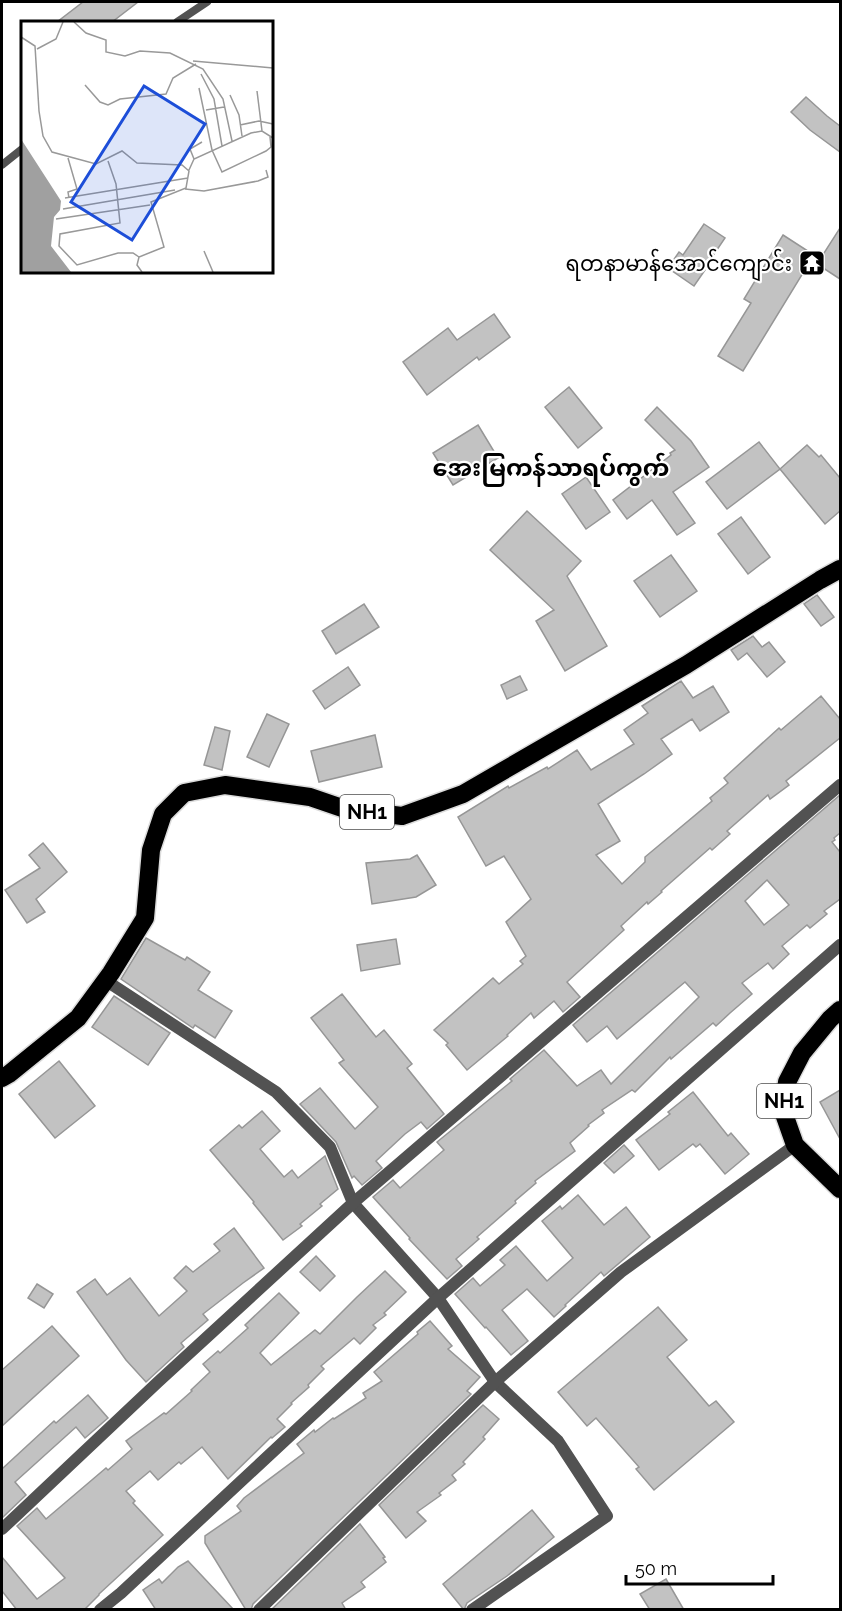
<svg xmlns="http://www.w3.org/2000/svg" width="842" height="1611" font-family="Raleway,'Noto Sans Myanmar',sans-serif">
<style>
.building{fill:#c2c2c2;stroke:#969696;stroke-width:1.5;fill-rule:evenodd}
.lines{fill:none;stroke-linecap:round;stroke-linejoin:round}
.highway-casing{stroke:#dbdbdb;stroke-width:21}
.lane{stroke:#525252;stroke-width:8}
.street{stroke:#525252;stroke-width:12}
.highway{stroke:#000;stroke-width:18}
.labels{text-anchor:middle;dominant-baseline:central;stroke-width:4.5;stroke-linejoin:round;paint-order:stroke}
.shield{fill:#fff;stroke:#4c4c4c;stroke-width:1.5}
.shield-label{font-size:20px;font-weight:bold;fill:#000}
.poi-label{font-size:21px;fill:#000;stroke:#fff;text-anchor:end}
.quarter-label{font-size:24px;font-weight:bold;fill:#000;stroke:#fff}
.inset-road{fill:none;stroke:#999;stroke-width:1.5}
.view{fill:#1d4ed8;fill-opacity:0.15;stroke:#1d4ed8;stroke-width:3}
.inset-edge{fill:none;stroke:#000;stroke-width:3}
</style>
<rect width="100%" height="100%" fill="#fff"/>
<g class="building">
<polygon points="83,2 138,2 112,22 57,22"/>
<polygon points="806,97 827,116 840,126 840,152 810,130 791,112"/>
<polygon points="704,224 725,238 704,269 705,270 694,286 668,268 679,252 683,255"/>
<polygon points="840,228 840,279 817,264"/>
<polygon points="783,235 814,255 743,371 718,356 751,303 744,299"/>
<polygon points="494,314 510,337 479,360 477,357 427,395 403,362 448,328 457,340"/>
<polygon points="569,387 602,428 578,448 545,407"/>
<polygon points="657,407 691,441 709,467 673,492 695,523 677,535 652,500 627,519 613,500 671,455 670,453 675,450 645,420"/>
<polygon points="478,425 498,458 453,485 433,453"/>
<polygon points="759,442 780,469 727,509 706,482"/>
<polygon points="807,445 819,457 821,455 840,478 840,511 825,524 780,469"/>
<polygon points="586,477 610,512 586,529 562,494"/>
<polygon points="527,511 581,561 567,576 607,646 565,671 536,621 554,610 490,550"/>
<polygon points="741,517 770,557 748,574 718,534"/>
<polygon points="671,555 697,591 660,617 634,581"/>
<polygon points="817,595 834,617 821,626 804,604"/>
<polygon points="364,604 379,627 336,654 322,631"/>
<polygon points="753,636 762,647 769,642 785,662 767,677 747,653 738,660 731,650"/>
<polygon points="348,667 360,685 325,709 313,691"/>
<polygon points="520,676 527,690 507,699 501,685"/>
<polygon points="681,681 693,698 713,686 729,712 700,731 692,719 661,739 672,754 644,774 598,804 620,841 596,855 622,884 645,862 645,857 712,801 710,798 728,783 724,778 779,728 781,730 821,696 840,719 840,738 786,781 789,785 770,799 768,795 727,831 730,834 712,850 710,848 661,891 662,892 648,904 647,902 621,926 624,930 567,982 580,997 563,1012 554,1001 534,1018 531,1013 507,1035 508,1036 467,1070 446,1045 448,1043 434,1030 493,978 499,984 523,964 520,961 526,956 506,922 531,899 504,856 486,866 458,817 508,786 509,788 547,767 548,769 577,750 591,770 634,744 624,730 648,713 642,706"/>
<polygon points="267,714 289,724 269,767 247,757"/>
<polygon points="215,727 230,731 222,770 204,765"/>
<polygon points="375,735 382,767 319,782 311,751"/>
<path d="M 840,795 L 840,833 L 834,838 L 835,840 L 832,842 L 840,852 L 840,899 L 824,911 L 827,914 L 810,928 L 807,925 L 782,946 L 789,954 L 773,969 L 768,963 L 742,983 L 752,994 L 730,1013 L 716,1026 L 713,1023 L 671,1059 L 670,1057 L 635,1092 L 632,1090 L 602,1110 L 604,1113 L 588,1125 L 589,1126 L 570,1143 L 575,1151 L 535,1181 L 536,1183 L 515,1201 L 516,1203 L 477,1237 L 479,1239 L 456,1259 L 462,1266 L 447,1279 L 409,1239 L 410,1238 L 373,1197 L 393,1180 L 400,1188 L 444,1150 L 437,1142 L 512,1081 L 510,1079 L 544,1050 L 577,1086 L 601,1070 L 611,1084 L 699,997 L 685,982 L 617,1039 L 607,1026 L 587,1042 L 573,1025 ZM 767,880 L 789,905 L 764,925 L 745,901 Z"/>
<polygon points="43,843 67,872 36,899 45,912 27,923 5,890 40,868 29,855"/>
<polygon points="417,855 436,885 416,897 372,904 366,863 410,859"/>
<polygon points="146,938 185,960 187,957 210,972 198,990 232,1011 215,1038 195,1025 193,1028 121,979"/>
<polygon points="396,939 400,964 361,971 357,945"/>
<polygon points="342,994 376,1037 384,1030 412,1064 407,1068 444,1114 427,1129 421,1122 405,1134 376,1161 382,1168 362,1185 354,1176 352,1178 336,1142 300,1104 320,1088 355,1129 378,1107 339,1063 344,1060 311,1018"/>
<polygon points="114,996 170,1033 148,1065 92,1027"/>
<polygon points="59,1061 95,1106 55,1138 19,1094"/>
<polygon points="840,1090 840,1139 820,1102"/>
<polygon points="693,1092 728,1136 731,1133 749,1154 725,1174 700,1144 696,1147 693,1144 659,1170 636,1140 670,1114 668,1112"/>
<polygon points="262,1111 280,1131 260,1149 284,1177 292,1170 298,1178 325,1156 338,1189 320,1204 322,1206 300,1224 302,1226 283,1240 253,1203 254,1202 210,1150 239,1125 242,1128"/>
<polygon points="624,1145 634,1156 614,1173 604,1163"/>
<polygon points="578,1195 604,1225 626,1207 650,1237 604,1276 601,1272 565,1305 566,1306 554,1317 527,1289 502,1310 528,1341 511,1355 486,1327 485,1328 455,1294 473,1278 480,1286 505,1265 500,1260 516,1246 547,1281 573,1258 542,1221 560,1206 562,1209"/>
<polygon points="234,1228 264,1268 243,1283 203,1314 208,1320 181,1343 184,1347 146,1382 126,1360 77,1292 95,1279 107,1295 130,1278 159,1316 187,1291 174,1278 186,1266 193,1272 220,1251 214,1244"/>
<polygon points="316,1256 335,1276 320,1291 300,1272"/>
<polygon points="385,1271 406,1292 384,1313 386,1315 373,1325 376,1328 360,1344 354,1338 321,1366 324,1369 308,1385 309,1387 291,1403 292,1404 277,1419 285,1427 272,1438 271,1437 228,1479 202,1447 181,1464 179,1462 158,1480 150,1471 126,1491 135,1501 133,1503 163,1535 99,1594 99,1595 84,1610 17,1610 2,1591 2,1557 37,1599 65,1578 17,1526 37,1508 46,1519 106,1468 108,1470 132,1449 126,1441 164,1413 166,1414 192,1391 191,1390 210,1372 203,1364 218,1351 220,1353 248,1328 245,1325 279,1293 299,1313 260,1353 271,1365 315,1330 320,1334 357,1297"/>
<polygon points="37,1284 53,1294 44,1308 28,1298"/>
<polygon points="658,1307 687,1340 667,1357 709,1406 716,1401 734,1422 654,1490 636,1469 639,1467 596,1418 587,1426 558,1392"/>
<polygon points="430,1321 452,1346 448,1349 480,1377 467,1391 471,1394 253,1604 251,1610 246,1610 205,1543 205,1536 241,1511 237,1506 244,1498 304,1453 297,1444 314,1430 315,1432 333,1418 334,1419 366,1398 363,1393 382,1381 374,1372 418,1334 417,1332"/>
<polygon points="52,1326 79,1356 2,1426 2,1370"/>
<polygon points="88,1395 108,1418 85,1438 76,1427 15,1482 26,1495 2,1518 2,1467 3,1468 54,1421 56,1423"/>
<polygon points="483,1405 499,1419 483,1437 485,1439 463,1462 465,1464 452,1475 456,1480 439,1493 441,1495 417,1512 426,1521 406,1538 379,1505"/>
<polygon points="532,1510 554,1537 507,1576 467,1603 464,1610 443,1584"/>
<polygon points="360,1524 385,1557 383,1558 386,1562 361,1582 365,1587 342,1603 346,1610 271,1610"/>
<polygon points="188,1561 234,1610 156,1610 143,1590 159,1579 162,1583 178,1567"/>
<polygon points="666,1579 684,1610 650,1610 640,1594"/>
</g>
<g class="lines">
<defs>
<g id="highway">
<polyline points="840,1010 830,1019 802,1053 787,1082 783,1111 795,1145 840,1189"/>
<polyline points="2,1078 9,1074 78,1018 111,973 145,918 151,850 163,814 184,793 225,785 310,797 345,809 402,816 463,794 686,665 820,580 840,569"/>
</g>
</defs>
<use href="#highway" class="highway-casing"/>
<g class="lane">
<polyline points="177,22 207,2"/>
<polyline points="2,165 22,149"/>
</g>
<g class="street">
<polyline points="105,980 276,1092 330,1147 353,1203 438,1298 495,1382 558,1441 607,1516 472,1610"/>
<polyline points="2,1529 158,1382 353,1203 840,785"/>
<polyline points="100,1610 121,1593 438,1298 840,945"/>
<polyline points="259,1610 495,1382 621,1272 795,1145"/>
</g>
<use href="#highway" class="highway"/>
</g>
<defs>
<symbol id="temple-square" viewBox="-11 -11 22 22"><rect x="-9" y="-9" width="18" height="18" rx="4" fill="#000" stroke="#fff"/><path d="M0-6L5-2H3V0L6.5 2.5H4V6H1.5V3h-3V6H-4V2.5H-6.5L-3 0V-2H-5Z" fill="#fff"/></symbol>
</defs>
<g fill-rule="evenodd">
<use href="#temple-square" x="797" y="248" width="30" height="30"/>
</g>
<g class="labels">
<g class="shield">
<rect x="340" y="795" width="54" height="34" rx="4.5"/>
<rect x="757" y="1084" width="54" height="34" rx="4.5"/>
</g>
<g class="shield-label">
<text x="367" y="812">NH1</text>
<text x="784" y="1101">NH1</text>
</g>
<g class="poi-label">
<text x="792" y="263">ရတနာမာန်အောင်ကျောင်း</text>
</g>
<g class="quarter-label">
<text x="551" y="467">အေးမြကန်သာရပ်ကွက်</text>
</g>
</g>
<g transform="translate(21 21)">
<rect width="252" height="252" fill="#fff"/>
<path d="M 0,118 L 40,180 L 39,189 L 33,196 L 30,225 L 50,251 L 0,251 Z" fill="#a0a0a0"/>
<path class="inset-road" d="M 53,1 L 65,12 L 85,19 L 85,31 L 104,35 L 119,30 L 149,32 L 182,48 L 202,78 L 211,120M 0,16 L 14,25 L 18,90 L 22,115 L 31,131 L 75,143 L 101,130 L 116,142 L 161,144 L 168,150 L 165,167 L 130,181 L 143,226 L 118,236 L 116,244 L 121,251M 16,28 L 35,18 L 42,1M 172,40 L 252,47M 180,53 L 193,78 L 201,125M 64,64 L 79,81 L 87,84 L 99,78 L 145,73 L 152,57 L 175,43M 178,67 L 191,129 L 201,151 L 245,130 L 250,126 L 249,116M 236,70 L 241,110M 209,74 L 218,94 L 221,115M 185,89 L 203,86M 219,104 L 238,100 L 252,103M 47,137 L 56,168 L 47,171 L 48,177M 173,138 L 169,128 L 181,121M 87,140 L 95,163 L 99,202 L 39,213 L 38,225 L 56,244 L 97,232 L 112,232 L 118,236M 168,149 L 173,138 L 230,112 L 241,110 L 252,117M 164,168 L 183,170 L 237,160 L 247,156 L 245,149M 44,177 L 167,157M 42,188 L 154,169M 35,198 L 129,184M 183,230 L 192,251"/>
<path class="view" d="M 123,65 L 184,103 L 111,219 L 50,181 Z"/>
<rect width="252" height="252" class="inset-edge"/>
</g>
<rect width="842" height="1611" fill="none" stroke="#000000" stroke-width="6"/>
<path d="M626 1575v9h147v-9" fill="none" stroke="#000000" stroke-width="3"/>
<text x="635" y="1575" font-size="18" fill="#000000" stroke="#ffffff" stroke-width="4.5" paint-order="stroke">50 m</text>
</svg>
